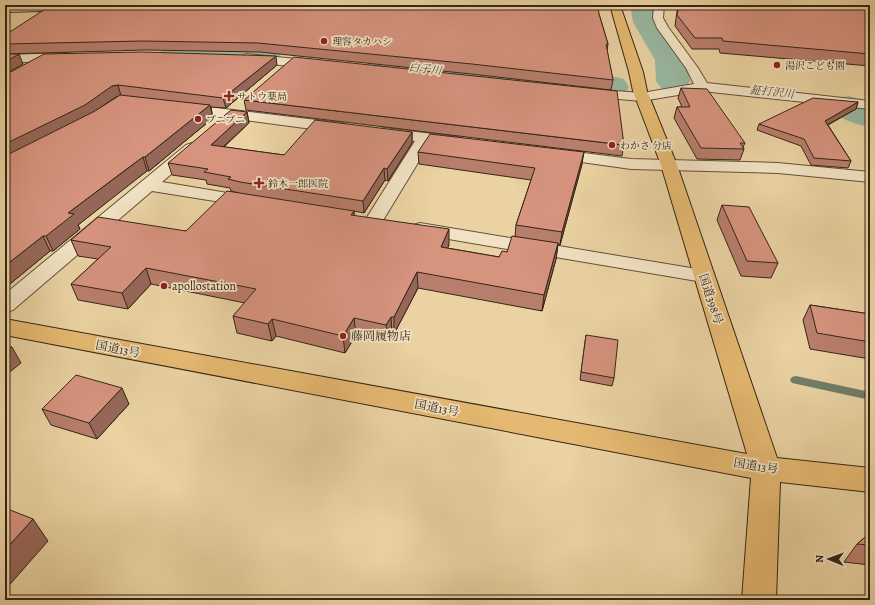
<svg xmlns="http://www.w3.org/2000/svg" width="875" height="605" font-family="Alegreya,'Noto Serif JP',serif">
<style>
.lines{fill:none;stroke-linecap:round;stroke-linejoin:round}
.stream{fill:#717d6a;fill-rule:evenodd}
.river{fill:#99b8a1;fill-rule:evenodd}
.minor-casing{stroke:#63503a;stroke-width:2}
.secondary-casing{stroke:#362517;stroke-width:2}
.trunk-casing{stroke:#362517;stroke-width:2}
.minor{fill:#f1e2c3;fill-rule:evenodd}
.secondary{fill:#f1e2c3;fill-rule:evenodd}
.trunk{fill:#e5b971;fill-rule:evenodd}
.wall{fill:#b87e6c;stroke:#362517;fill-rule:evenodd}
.shaded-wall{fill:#966758;stroke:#362517}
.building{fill:#d6937e;stroke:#362517}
.poi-dot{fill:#8f2418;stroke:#f1e2c3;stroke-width:1.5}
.labels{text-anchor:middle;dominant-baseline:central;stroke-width:3.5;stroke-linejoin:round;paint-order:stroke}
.far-poi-label{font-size:10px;fill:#362517;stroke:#f1e2c3;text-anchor:start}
.far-water-label{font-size:11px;font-style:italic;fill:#4f4a3a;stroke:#f1e2c3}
.poi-label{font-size:12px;fill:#362517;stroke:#f1e2c3;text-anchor:start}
.street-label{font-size:12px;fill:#362517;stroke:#f1e2c3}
</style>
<rect width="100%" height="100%" fill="#ead2a2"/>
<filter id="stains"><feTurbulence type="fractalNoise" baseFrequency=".005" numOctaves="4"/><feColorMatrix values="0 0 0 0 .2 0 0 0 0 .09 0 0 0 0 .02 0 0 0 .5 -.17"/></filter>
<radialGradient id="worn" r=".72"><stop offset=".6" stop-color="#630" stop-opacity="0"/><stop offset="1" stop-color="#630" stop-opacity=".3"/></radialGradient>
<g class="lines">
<polygon class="stream" points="796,376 870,392 870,400 792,383 790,380 792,377"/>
<g class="river">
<polygon points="630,5 658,5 661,22 687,60 690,81 685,88 673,91 661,88 656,81 655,60 633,22"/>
<path d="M 224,38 L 267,41 L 278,44 L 283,51 L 278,58 C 253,64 225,51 200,58 C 178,64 158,83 141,96 C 112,116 83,134 52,149 C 37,157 22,165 5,170 L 5,141 C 34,127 63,114 90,98 C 120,79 148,55 181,42 C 195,38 210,38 224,38 Z"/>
<polygon points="383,53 532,71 611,76 624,79 629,87 624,95 611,98 532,91 371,70 367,63 371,56"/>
<path d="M 849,96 L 870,102 L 870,127 C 855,124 839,120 830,107 L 836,99 Z"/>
</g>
<defs>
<g id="minor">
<polygon points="654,5 664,5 663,18 668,27 698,68 707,83 870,101 870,109 702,91 642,101 583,96 581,93 583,90 588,89 642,93 694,84 686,68 657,28 653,18"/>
<polygon points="66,53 70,54 72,57 70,60 5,63 5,55"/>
<polygon points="246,54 317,61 323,65 317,69 242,61 240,58"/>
<polygon points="183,104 342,123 347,125 350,128 347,131 342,133 178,111 176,108 178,105"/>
<polygon points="384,128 457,137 463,139 465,142 463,145 457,147 430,143 382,222 380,226 373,228 366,226 364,222 415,141 379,136 376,133 379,130"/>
<polygon points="192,143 198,145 200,148 198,151 162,182 258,198 261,202 258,206 252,207 152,191 13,310 5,312 5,294 186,145"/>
<polygon points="552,149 631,159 778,163 870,172 870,182 778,173 631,169 546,157 544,154 546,151"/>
<polygon points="420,223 703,270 710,271 713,276 710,281 703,282 413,233 410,229 413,225"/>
</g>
<polygon id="secondary" points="82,5 83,7 82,9 78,10 5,12 5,6"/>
<polygon id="trunk" points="610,5 620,5 643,72 647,91 677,165 777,458 870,468 870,492 780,482 776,600 742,600 751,478 5,335 5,319 747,454 661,165 633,91 629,72"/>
</defs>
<use href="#minor" class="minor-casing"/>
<use href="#secondary" class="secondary-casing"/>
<use href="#trunk" class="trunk-casing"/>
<use href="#minor" class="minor"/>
<use href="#secondary" class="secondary"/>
<use href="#trunk" class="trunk"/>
</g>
<g class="wall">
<polygon points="678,5 870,5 870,66 720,53 719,49 692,49 675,26"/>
<polygon points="599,14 608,44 607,51 613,80 611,90 471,74 260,52 145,50 5,54 5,35"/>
<path d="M 277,65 L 226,108 L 211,107 L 213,118 L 149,171 L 147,171 L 132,182 L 78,225 L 80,229 L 53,251 L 50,251 L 10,284 L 5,75 ZM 119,96 L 93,113 L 116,97 Z"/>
<polygon points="681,88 745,143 743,147 744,149 740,160 697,159 674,118 677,107 682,107 678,98"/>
<polygon points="244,100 624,145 622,156 246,110"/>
<polygon points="858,102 856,109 828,125 851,161 848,168 811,165 801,146 757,130 759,124"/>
<polygon points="247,112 249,123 224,147 284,155 412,132 412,143 388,181 385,180 364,213 354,211 354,216 449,245 447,248 499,257 507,252 515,237 516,225 531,180 419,164 418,152 582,164 560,245 558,245 556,259 542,311 418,288 394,334 392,333 387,341 356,335 345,353 276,336 272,341 237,333 233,316 245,303 151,284 128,309 78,300 71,284 98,259 78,256 71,240 186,231 239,193 231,191 230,188 207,184 206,180 172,175 168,163"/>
<polygon points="722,205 778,263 771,278 741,276 717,220"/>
<polygon points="810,305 870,314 870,359 810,349 803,320"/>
<polygon points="586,335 614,378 612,386 580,380"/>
<polygon points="129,404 97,439 51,425 42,409"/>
<polygon points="870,533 870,565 844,562 857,544"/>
</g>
<g class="shaded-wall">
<polygon points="19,54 23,64 5,74 5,62"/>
<polygon points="276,56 277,65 226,108 223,98"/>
<polygon points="118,85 121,96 116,97 88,116 5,157 5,144 112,86"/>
<polygon points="858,102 856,109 823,127 825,121"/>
<polygon points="210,105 213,118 149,171 145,157"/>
<polygon points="247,112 249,123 213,156 211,145"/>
<polygon points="412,132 412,143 388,181 387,169"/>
<polygon points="584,152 582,164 560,245 562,232"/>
<polygon points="143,157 147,171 78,225 80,229 53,251 46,236 68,213"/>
<polygon points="384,168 385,180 364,213 363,201"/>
<polygon points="354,211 355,226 351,215"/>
<polygon points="449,229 449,245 441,263 441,247"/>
<polygon points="43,236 50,251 10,284 5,285 5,266"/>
<polygon points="558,243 556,259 542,311 544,295"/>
<polygon points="146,268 151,284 128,309 122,293"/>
<polygon points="417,272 418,288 394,334 394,317"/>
<polygon points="391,317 392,333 387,341 386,325"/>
<polygon points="354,318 356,335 345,353 343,336"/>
<polygon points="272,319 276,336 272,341 268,324"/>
<polygon points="12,347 21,363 5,376 5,353"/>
<polygon points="122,388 129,404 97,439 89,423"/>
<polygon points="33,519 48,541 5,590 5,550"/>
</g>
<g class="building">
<polygon points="67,5 598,5 599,14 608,44 606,44 613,80 472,64 258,43 142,41 5,44 5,35 50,6 65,6"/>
<polygon points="679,5 861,5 870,6 870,54 723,41 722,38 695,38 677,15"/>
<polygon points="142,52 276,56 223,98 118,85 112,86 85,105 5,144 5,75 44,54"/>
<polygon points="5,54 19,54 5,62"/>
<polygon points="294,57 617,91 624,145 244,100"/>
<polygon points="681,88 707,89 745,143 740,143 744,149 701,148 677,107 690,107"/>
<polygon points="120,95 210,105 145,157 143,157 128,168 68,213 74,214 46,236 43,236 5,266 5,156 95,111"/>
<polygon points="813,98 858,102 825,121 851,161 814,158 804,139 759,124"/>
<polygon points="231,110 247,112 211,145 284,155 315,120 412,132 387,169 384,168 363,201 240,182 228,179 231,177 204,172 208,169 168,163"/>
<polygon points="430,134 584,152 562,232 516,225 535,168 418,152"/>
<polygon points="227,191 354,211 351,215 449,229 441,247 499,257 502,251 507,252 512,236 558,243 544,295 417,272 394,317 391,317 386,325 354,318 343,336 272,319 268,324 233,316 256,289 146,268 122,293 71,284 111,247 71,240 98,217 186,231"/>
<polygon points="722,205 749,207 778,263 747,261"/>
<polygon points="810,305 870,314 870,342 817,333"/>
<polygon points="586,335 618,340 614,378 581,372"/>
<polygon points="5,346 12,347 5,353"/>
<polygon points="76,375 122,388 89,423 42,409"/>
<polygon points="5,508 33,519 5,550"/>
<polygon points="870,533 870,545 857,544"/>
</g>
<g class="poi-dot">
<circle cx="324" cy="41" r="4"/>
<circle cx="777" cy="65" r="4"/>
<path d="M227 90h4v4h4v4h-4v4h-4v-4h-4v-4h4z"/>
<circle cx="198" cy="119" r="4"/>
<circle cx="612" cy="145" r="4"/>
<path d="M257 177h4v4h4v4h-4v4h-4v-4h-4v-4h4z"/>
<circle cx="164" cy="286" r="4"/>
<circle cx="343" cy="336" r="4"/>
</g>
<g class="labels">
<g class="far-poi-label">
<text x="332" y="41">理容タカハシ</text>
<text x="785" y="65">湯沢こども園</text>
<text x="237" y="96">サトウ薬局</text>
<text x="206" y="119">プニプニ</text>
<text x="620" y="145">わかさ 分店</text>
<text x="268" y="183">鈴木一郎医院</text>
</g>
<g class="far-water-label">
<text transform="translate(425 69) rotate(7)">白子川</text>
<text transform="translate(772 92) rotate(6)">鉦打沢川</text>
</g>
<g class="poi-label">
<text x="172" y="286">apollostation</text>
<text x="351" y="336">藤岡履物店</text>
</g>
<g class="street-label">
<text transform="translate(711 299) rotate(72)">国道398号</text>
<text transform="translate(118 349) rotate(11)">国道13号</text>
<text transform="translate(437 408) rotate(11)">国道13号</text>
<text transform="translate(756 466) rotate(9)">国道13号</text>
</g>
</g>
<rect width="875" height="605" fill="none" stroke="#ead2a2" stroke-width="20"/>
<rect x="6" y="6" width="863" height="593" fill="none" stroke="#362517" stroke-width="2"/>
<rect x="10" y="10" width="855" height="585" fill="none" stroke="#362517"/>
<g transform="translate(829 559) rotate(271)" stroke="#f1e2c3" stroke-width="3" paint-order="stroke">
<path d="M0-3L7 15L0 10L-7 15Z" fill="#362517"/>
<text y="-6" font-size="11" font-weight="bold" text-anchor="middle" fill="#362517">N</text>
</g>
<rect width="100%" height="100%" filter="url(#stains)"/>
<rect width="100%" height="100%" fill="url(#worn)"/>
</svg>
